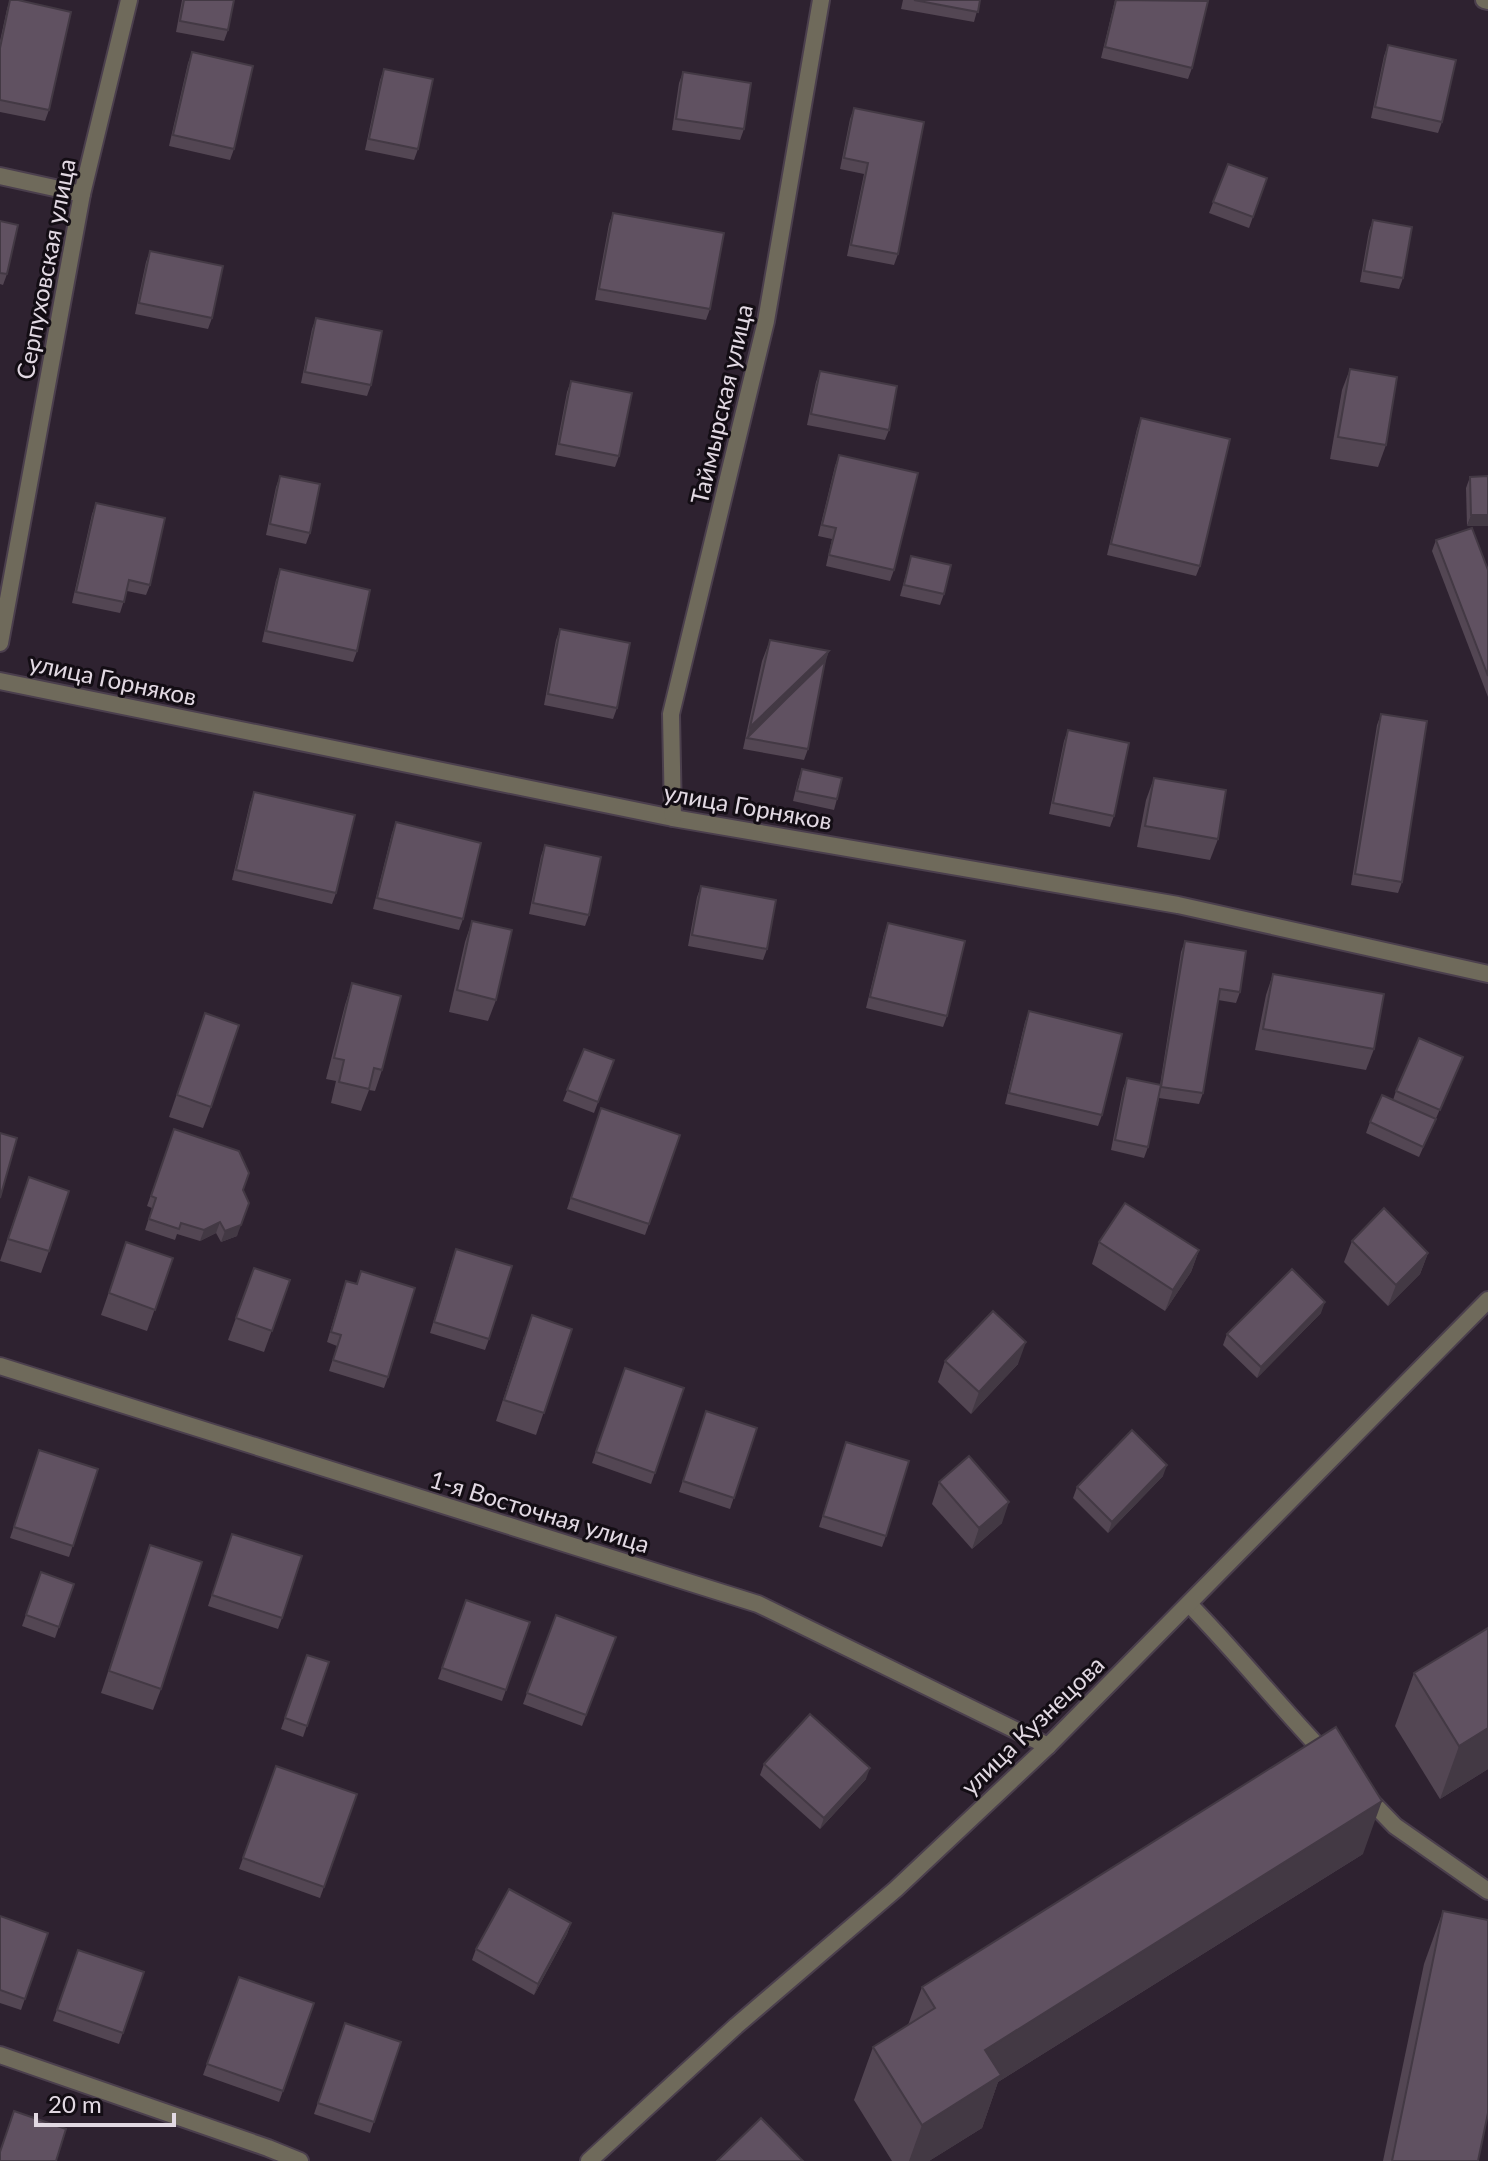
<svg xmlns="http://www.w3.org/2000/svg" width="1488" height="2161" font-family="Lato,sans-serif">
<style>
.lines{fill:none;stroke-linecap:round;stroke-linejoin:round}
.minor-casing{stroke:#4b3f4d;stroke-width:20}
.tertiary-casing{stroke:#4b3f4d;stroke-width:20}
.minor{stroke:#6f6a5b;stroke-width:16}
.tertiary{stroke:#6f6a5b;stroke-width:16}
.wall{fill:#534653}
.shaded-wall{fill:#433944}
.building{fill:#605161;stroke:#433944;stroke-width:2}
.labels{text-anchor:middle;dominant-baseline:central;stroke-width:6;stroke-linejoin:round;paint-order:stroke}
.street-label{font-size:24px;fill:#e2d9e3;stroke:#130d14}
</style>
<rect width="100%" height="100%" fill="#2e2230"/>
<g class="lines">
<defs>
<g id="minor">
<polyline points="1484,0 1488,1"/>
<polyline points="0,176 82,194"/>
<polyline points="0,643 82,194 129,0"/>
<polyline points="0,681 673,818 1178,905 1488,974"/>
<polyline points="673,818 671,714 766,321 821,0"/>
<polyline points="0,1366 758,1604 1048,1746"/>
<path d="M 1189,1604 C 1237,1653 1280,1707 1328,1757"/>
<polyline points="1364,1794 1395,1826 1488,1891"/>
<polyline points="0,2055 268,2148 300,2161"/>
</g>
<polyline id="tertiary" points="589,2161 736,2026 896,1889 1048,1746 1488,1300"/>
</defs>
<use href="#minor" class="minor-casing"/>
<use href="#tertiary" class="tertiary-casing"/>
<use href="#minor" class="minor"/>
<use href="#tertiary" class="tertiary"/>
</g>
<g class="wall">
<polygon points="10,0 49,110 45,121 0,112 0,41 7,9"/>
<polygon points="182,0 234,0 228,30 224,41 176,32"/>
<polygon points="903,0 980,0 974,22 901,9"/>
<polygon points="1115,0 1204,0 1192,68 1188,79 1101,58"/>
<polygon points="1388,45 1442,122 1438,133 1371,118 1384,56"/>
<polygon points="192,52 234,149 230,160 169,146 188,63"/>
<polygon points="384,69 418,149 414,160 365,150 380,80"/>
<polygon points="683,72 744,129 740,140 672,130 679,83"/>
<polygon points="854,108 898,254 894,265 847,256 864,174 840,169 850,119"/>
<polygon points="1228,164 1267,178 1249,228 1209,213"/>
<polygon points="613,213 710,309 706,320 595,300 609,224"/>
<polygon points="1373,220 1403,278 1399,289 1360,282 1369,231"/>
<polygon points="0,221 7,274 3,285 0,284"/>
<polygon points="150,251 212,318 208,329 135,314 146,262"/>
<polygon points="316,318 371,385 367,396 301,383 312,329"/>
<polygon points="1350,369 1386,445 1378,467 1330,459 1342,390"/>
<polygon points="820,371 889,430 885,440 807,425 816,382"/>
<polygon points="571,381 619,456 615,467 555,455 567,392"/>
<polygon points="1141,418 1200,566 1196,576 1107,555 1137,429"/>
<polygon points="839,455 894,570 890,581 826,566 832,539 818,536 835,466"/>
<polygon points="280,476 310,533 306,544 266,535 276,487"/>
<polygon points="1488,476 1467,526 1466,488 1470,477"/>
<polygon points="96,503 150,585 146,595 127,591 120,613 72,603 92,514"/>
<polygon points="1436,540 1488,570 1488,697 1432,551"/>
<polygon points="911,556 944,594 940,605 900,596"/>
<polygon points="280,569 357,651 353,662 262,642 276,580"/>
<polygon points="560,629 617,708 613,719 544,705 556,640"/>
<polygon points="770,640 829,651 825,661 808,749 804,760 743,749 762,661"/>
<polygon points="1381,714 1402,882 1398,893 1351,885 1377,725"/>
<polygon points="1068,730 1114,816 1110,827 1049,814 1064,741"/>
<polygon points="802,769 837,799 834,810 793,801 798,780"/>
<polygon points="1154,778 1218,839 1210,860 1137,847 1146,800"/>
<polygon points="254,792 336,893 332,904 232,880 250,803"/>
<polygon points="396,822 463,919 459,930 373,909 392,833"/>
<polygon points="545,845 589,915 585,926 529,914 541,856"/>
<polygon points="701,886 767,949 763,960 688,946 697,897"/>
<polygon points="472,921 496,1000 488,1021 449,1012 465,942"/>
<polygon points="888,923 947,1016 943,1027 866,1008 884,934"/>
<polygon points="1185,941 1240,992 1236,1003 1218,1000 1203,1093 1199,1104 1159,1098 1148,1147 1144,1158 1111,1150 1123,1089 1127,1078 1160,1085 1181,952"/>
<polygon points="1273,974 1374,1049 1366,1070 1255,1050 1266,995"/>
<polygon points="352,983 382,1070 375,1091 369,1090 361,1111 331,1103 336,1081 326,1079 345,1005"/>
<polygon points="1029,1011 1102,1115 1098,1126 1005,1104 1025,1022"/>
<polygon points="197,1035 211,1107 203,1128 169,1117"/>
<polygon points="584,1049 614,1060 594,1113 563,1101"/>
<polygon points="1463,1057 1419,1157 1366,1133 1370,1122 1393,1100 1396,1091"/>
<polygon points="601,1108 649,1224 645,1235 567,1209"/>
<polygon points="174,1129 243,1190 237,1236 221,1242 216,1233 200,1241 177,1234 175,1240 145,1230 152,1208 147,1206"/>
<polygon points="21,1199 49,1251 41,1273 0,1261"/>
<polygon points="1352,1241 1428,1253 1420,1274 1388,1306 1344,1262"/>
<polygon points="126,1242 173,1258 147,1331 101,1315"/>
<polygon points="1099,1242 1199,1250 1191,1272 1165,1311 1092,1264"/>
<polygon points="452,1260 489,1339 485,1350 430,1333"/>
<polygon points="254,1268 290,1280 264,1352 228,1340"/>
<polygon points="342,1292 388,1377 384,1388 329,1371 337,1346 327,1342"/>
<polygon points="1321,1313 1257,1378 1223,1345 1227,1334"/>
<polygon points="572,1329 536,1435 496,1421 524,1336"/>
<polygon points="945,1361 1018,1364 971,1414 938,1382"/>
<polygon points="625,1368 684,1388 651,1484 592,1463"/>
<polygon points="706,1411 757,1428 730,1509 679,1492"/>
<polygon points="846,1442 886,1536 882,1547 819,1527"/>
<polygon points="39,1450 98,1469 69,1557 10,1538"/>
<polygon points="1163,1476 1108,1533 1073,1498 1077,1487"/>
<polygon points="939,1482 1002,1523 972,1549 932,1504"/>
<polygon points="232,1534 282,1618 278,1629 208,1606"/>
<polygon points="150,1545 161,1689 153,1710 101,1693"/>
<polygon points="41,1572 74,1584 55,1638 22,1626"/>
<polygon points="466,1600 530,1622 502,1701 438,1679"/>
<polygon points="556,1615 616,1637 582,1726 523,1704"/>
<polygon points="307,1655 329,1662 303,1737 281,1729"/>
<polygon points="1414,1673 1488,1769 1440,1799 1395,1726"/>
<polygon points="764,1764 866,1779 820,1829 760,1775"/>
<polygon points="276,1766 357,1794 320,1898 239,1869"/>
<polygon points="1363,1854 998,2082 982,2128 929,2161 892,2161 854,2100 873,2047 908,2025 922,1987"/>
<polygon points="1443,1911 1478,2161 1383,2161 1424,1964"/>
<polygon points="0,1916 48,1933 21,2010 0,2003"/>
<polygon points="571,1923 567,1934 534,1995 472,1960 476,1949"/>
<polygon points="78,1950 144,1972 119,2044 53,2021"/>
<polygon points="239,1977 314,2003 279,2102 203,2075"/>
<polygon points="345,2023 401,2042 370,2133 314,2114"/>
</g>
<g class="shaded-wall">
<polygon points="1471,515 1488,515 1488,526 1467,526"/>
<polygon points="829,651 822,672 747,738 750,727"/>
<polygon points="220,1222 216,1233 200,1241 204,1230"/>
<polygon points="241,1225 237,1236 221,1242 225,1231"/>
<polygon points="1199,1250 1191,1272 1165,1311 1173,1290"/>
<polygon points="1428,1253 1420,1274 1388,1306 1396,1285"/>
<polygon points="1325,1302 1321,1313 1257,1378 1261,1367"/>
<polygon points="1026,1342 1018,1364 971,1414 979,1392"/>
<polygon points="1167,1465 1163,1476 1108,1533 1112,1522"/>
<polygon points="1009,1502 1002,1523 972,1549 979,1528"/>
<polygon points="1488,1728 1488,1769 1440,1799 1459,1746"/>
<polygon points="870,1768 866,1779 820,1829 824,1818"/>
<polygon points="1382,1801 1363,1854 998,2082 982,2128 929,2161 909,2161 922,2125 985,2050"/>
<polygon points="571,1923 567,1934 534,1995 538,1984"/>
</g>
<g class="building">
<polygon points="10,0 18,0 71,12 49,110 0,100 0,48"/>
<polygon points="184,0 234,0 228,30 180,21"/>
<polygon points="914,0 980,0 978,12"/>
<polygon points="1116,0 1208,1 1192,68 1105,47"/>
<polygon points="1388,45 1456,60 1442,122 1375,107"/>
<polygon points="192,52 253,66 234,149 173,135"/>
<polygon points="384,69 433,79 418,149 369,139"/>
<polygon points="683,72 751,83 744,129 676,119"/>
<polygon points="854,108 924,122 898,254 851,245 868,163 844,158"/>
<polygon points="1228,164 1267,178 1253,217 1213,202"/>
<polygon points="613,213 724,233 710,309 599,289"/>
<polygon points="1373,220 1412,227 1403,278 1364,271"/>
<polygon points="0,221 18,225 7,274 0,273"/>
<polygon points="150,251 223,266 212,318 139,303"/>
<polygon points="316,318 382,331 371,385 305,372"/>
<polygon points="1350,369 1397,377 1386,445 1338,437"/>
<polygon points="820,371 897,386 889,430 811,414"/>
<polygon points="571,381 632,393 619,456 559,444"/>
<polygon points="1141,418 1230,439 1200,566 1111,544"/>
<polygon points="839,455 918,473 894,570 829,555 836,528 822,525"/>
<polygon points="280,476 320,484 310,533 270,524"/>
<polygon points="1488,476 1488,515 1471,515 1470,477"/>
<polygon points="96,503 165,518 150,585 129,580 124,602 76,592"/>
<polygon points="1472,528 1488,570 1488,676 1436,540"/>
<polygon points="911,556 951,565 944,594 904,585"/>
<polygon points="280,569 370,590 357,651 266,631"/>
<polygon points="560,629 630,643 617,708 548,694"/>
<polygon points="770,640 829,651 750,727"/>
<polygon points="825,661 808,749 747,738 786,699"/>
<polygon points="1381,714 1427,721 1402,882 1355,874"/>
<polygon points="1068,730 1129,743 1114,816 1053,803"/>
<polygon points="802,769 842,778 837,799 797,791"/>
<polygon points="1154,778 1226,790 1218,839 1145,826"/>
<polygon points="254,792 355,815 336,893 236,870"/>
<polygon points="396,822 481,843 463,919 377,898"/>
<polygon points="545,845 601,857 589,915 533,903"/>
<polygon points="701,886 776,900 767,949 692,935"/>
<polygon points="472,921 512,930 496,1000 457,990"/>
<polygon points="888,923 965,941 947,1016 870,997"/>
<polygon points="1185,941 1246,951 1240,992 1220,989 1203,1093 1161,1087"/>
<polygon points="1273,974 1384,994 1374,1049 1263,1029"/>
<polygon points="352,983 401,996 382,1070 374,1068 369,1089 339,1082 344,1060 334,1058"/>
<polygon points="1029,1011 1122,1034 1102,1115 1009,1093"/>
<polygon points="205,1013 239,1025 211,1107 177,1095"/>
<polygon points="1419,1038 1463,1057 1440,1110 1396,1091"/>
<polygon points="584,1049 614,1060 598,1102 567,1090"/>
<polygon points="1127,1078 1161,1085 1148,1147 1115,1140"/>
<polygon points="1382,1095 1436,1119 1423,1147 1370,1122"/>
<polygon points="601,1108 680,1135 649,1224 571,1198"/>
<polygon points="174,1129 239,1151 249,1173 243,1190 249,1203 241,1225 225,1231 220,1222 204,1230 181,1223 179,1229 149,1219 156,1198 151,1196"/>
<polygon points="0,1133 17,1138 0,1198"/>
<polygon points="29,1177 69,1191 49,1251 8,1239"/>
<polygon points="1125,1203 1199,1250 1173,1290 1099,1242"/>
<polygon points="1384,1208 1428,1253 1396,1285 1352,1241"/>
<polygon points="126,1242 173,1258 155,1310 109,1293"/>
<polygon points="456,1249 512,1266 489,1339 434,1322"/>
<polygon points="254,1268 290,1280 272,1331 236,1318"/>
<polygon points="1292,1269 1325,1302 1261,1367 1227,1334"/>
<polygon points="361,1271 415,1288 388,1377 333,1360 341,1335 331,1332 346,1281 357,1284"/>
<polygon points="993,1311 1026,1342 979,1392 945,1361"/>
<polygon points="532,1315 572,1329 544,1413 504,1400"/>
<polygon points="625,1368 684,1388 655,1473 596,1452"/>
<polygon points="706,1411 757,1428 734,1498 683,1481"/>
<polygon points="1132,1430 1167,1465 1112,1522 1077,1487"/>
<polygon points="846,1442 909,1461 886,1536 823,1516"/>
<polygon points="39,1450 98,1469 73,1546 14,1527"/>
<polygon points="969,1456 1009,1502 979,1528 939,1482"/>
<polygon points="232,1534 302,1556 282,1618 212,1595"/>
<polygon points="150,1545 202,1562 161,1689 109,1671"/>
<polygon points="41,1572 74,1584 59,1627 26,1615"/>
<polygon points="466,1600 530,1622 506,1690 442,1668"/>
<polygon points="556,1615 616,1637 586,1715 527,1693"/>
<polygon points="1488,1628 1488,1728 1459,1746 1414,1673"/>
<polygon points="307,1655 329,1662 307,1726 285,1718"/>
<polygon points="810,1714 870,1768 824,1818 764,1764"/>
<polygon points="1336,1727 1382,1801 985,2050 1001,2075 922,2125 873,2047 935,2008 922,1987"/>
<polygon points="276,1766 357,1794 324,1887 243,1858"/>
<polygon points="509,1889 571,1923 538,1984 476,1949"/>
<polygon points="1443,1911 1488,1920 1488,2113 1478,2161 1392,2161"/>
<polygon points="0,1916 48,1933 25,1999 0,1990"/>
<polygon points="78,1950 144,1972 123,2033 57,2010"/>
<polygon points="239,1977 314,2003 283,2091 207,2064"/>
<polygon points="345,2023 401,2042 374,2122 318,2103"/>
<polygon points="14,2111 66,2129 56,2161 0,2161 0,2152"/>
<polygon points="761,2118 803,2161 717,2161"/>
</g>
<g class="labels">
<g class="street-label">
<text transform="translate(45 269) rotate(-79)">Серпуховская улица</text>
<text transform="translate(721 404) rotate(-77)">Таймырская улица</text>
<text transform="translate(113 679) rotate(12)">улица Горняков</text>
<text transform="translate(748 806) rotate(10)">улица Горняков</text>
<text transform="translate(540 1511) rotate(17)">1-я Восточная улица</text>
<text transform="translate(1032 1725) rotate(-44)">улица Кузнецова</text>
</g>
</g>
<path d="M36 2113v12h138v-12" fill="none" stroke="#e2d9e3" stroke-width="4"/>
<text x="48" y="2113" font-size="24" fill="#e2d9e3" stroke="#130d14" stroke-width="6" paint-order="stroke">20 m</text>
</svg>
